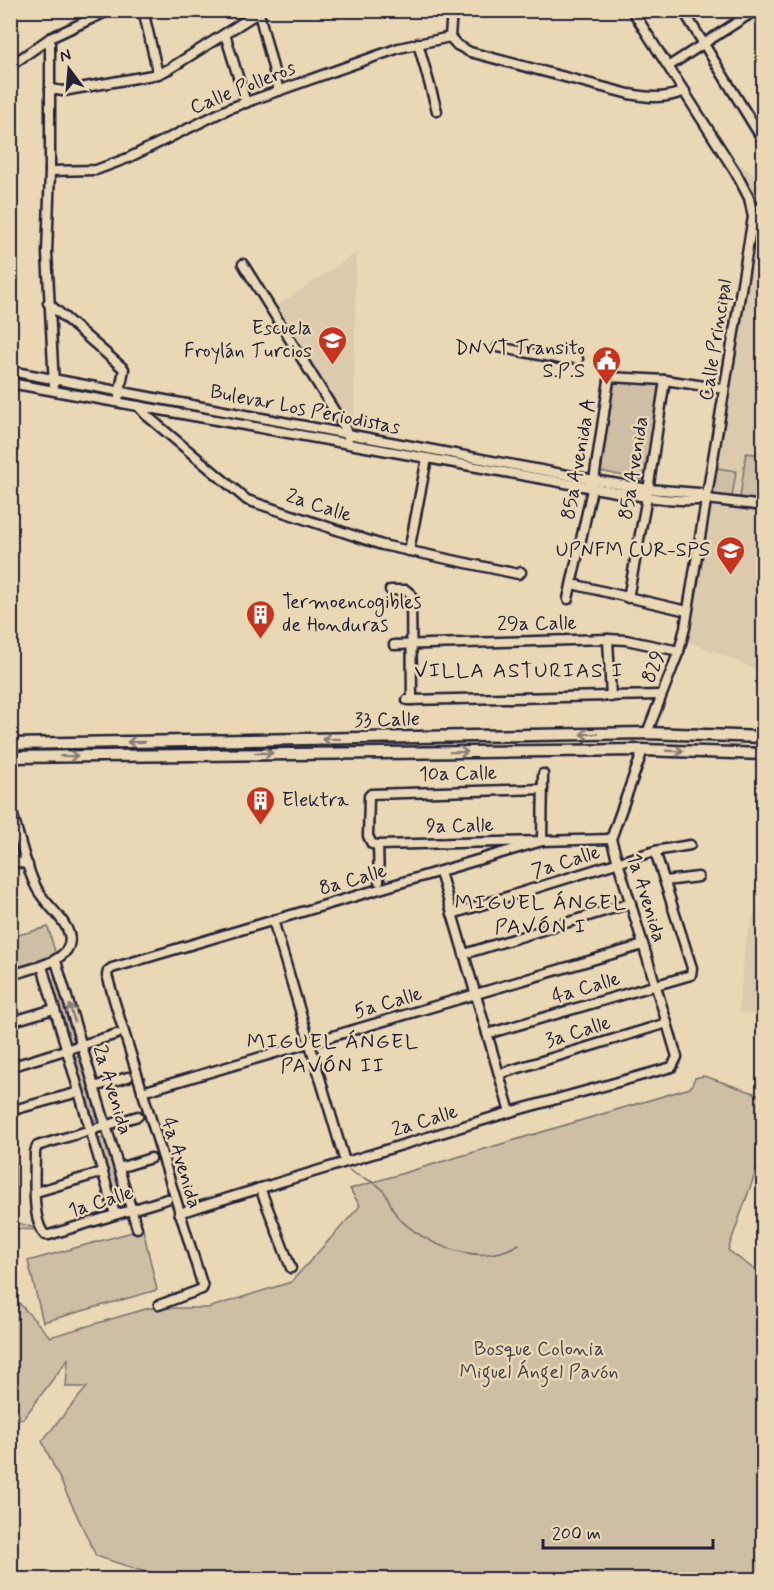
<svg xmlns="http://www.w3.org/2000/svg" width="774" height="1590" font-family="Mynerve,sans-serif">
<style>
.built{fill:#dbcaac}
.green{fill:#cdbea4;stroke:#787070;stroke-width:1.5}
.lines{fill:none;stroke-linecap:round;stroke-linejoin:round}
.stream{stroke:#71696b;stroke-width:1.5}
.minor-casing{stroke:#22223b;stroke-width:13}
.major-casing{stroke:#22223b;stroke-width:15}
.minor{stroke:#ead8b5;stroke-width:8}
.major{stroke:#ead8b5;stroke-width:10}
.oneway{stroke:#867d78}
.labels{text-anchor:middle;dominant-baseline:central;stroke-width:5;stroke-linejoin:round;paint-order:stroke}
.street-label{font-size:20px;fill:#22223b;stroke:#ead8b5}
.poi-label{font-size:20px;fill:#22223b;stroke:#ead8b5;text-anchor:end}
.park-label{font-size:20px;fill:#444150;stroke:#ead8b5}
.neighbourhood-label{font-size:21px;letter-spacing:1.5px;fill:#22223b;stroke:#ead8b5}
</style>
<rect width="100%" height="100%" fill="#ead8b5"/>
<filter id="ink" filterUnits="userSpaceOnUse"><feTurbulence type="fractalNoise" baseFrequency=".0167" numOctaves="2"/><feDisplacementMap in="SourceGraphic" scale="12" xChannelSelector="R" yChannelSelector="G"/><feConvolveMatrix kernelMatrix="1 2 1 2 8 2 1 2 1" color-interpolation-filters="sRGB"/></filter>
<g filter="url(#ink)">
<g class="built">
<polygon points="733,159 763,181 763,500 712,493 757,234 755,200"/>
<polygon points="356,253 354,424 347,425 275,307"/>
<polygon points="712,505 763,512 763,673 728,657 687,641"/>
<polygon points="763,883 763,1015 739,1013 745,943"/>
</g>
<g class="green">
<polygon points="613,381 659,384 645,480 599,471"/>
<polygon points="746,453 763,455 763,501 740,498"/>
<polygon points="717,468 736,471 732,497 713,494"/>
<polygon points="48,927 56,955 11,969 11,937"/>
<polygon points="54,979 57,979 76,1038 73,1043 68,1041 51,981"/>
<polygon points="76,1056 83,1060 98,1115 96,1120 91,1119 74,1062"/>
<polygon points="704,1076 763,1096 763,1151 728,1250 763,1276 763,1579 187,1580 183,1576 142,1571 96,1556 42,1441 87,1387 66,1387 68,1359 23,1419 11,1418 10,1293 50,1337 149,1308 208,1308 291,1282 360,1206 350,1189 690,1088 695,1078"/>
<polygon points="11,1095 15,1106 16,1222 40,1230 17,1229 11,1272"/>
<polygon points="100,1138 106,1139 124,1202 122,1207 117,1204 97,1142"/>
<polygon points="143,1229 157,1290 43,1322 28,1261"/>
</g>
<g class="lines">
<path class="stream" d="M 349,1170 C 359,1178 372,1179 381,1188 C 389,1195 390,1207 397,1216 C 424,1246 482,1268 519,1244"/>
<defs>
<g id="minor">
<polyline points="143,10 158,74"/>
<path d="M 452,10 L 450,37 L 457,45 L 470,52 L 629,94 C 650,98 665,99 685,91"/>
<polyline points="632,10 736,173 749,198 753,217 685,628 679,651 647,733"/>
<polyline points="683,10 764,142"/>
<polyline points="225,34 246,103"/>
<polyline points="50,38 50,171 47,253 54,385"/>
<polyline points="418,43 437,111"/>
<polyline points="10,66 50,38 110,10"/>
<polyline points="669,66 756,10"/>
<polyline points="50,89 63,91 158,74 169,69 256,14 260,17 279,91"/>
<polyline points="50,171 96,170 128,158 230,108 399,48 450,37"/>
<polyline points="243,264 345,428 348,438"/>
<polyline points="48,303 124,369 119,396"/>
<polyline points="498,347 566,360 570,358 578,359"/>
<polyline points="10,371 594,480"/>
<polyline points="609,377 665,380 724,389"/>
<path d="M 10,383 L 582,486 C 618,492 671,504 707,499 L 764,506"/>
<polyline points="138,406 146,415 247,500 382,545 518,574 521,572"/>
<polyline points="590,482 594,480 648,489 699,493 707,499"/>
<polyline points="409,551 427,458"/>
<polyline points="572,584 687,611"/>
<polyline points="390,590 406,590 411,594 412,700"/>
<polyline points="628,598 647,497 665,380"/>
<polyline points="568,599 594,480 612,360"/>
<polyline points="608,639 611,697"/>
<polyline points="394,645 608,639 626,640 679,651"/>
<polyline points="407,700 660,695"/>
<path d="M 10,806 C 19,833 24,864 37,889 C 44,902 55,910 63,922 C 89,959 34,968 10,975"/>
<polyline points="378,845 542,841 543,774"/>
<polyline points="10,850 14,861 28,865"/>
<polyline points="440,872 510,1112"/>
<polyline points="379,881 378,845 372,844 368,836 369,796 371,794 543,789"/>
<polyline points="665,881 698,877"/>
<polyline points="452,914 655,851 690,845"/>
<polyline points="273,920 345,1162"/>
<polyline points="464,954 631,903"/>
<polyline points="56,961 137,1228"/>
<polyline points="42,966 115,1214"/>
<polyline points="10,1022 54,1009"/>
<polyline points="487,1034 691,975 692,968 655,851"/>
<polyline points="10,1067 117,1034"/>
<polyline points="499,1074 667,1023"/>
<polyline points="94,1087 128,1077"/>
<polyline points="142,1092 643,945"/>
<polyline points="17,1109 79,1092"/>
<path d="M 138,1116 L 37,1146 L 35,1152 C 35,1173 31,1220 45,1235 L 49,1235 L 167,1199"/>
<polyline points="119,1168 151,1158"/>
<polyline points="260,1188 291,1268"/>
<polyline points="36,1192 103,1172"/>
<polyline points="179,1213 510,1112 672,1067 677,1057 667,1023 611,839 643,750"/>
<polyline points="159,1305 202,1289 203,1287 115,1003 107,975 108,971 112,968 542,841 611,839"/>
</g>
<g id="major">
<polyline points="10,744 647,733 764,737"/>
<polyline points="10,757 643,750 764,754"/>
</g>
</defs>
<use href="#minor" class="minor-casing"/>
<use href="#major" class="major-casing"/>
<use href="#minor" class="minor"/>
<use href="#major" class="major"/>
</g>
<defs><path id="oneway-shaft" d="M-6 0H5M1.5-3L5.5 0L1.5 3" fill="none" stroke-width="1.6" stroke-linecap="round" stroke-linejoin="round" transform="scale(1.5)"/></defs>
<g class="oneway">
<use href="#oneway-shaft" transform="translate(589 734) rotate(179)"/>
<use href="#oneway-shaft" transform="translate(331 739) rotate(179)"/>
<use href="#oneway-shaft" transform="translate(136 742) rotate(179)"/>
<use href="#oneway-shaft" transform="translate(675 751) rotate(2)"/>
<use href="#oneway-shaft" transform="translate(459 752) rotate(-1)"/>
<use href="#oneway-shaft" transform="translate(264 753)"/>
<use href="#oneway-shaft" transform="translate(69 756) rotate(-1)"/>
<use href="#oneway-shaft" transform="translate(72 1013) rotate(-107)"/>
</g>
</g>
<defs>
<symbol id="school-pin" viewBox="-11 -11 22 30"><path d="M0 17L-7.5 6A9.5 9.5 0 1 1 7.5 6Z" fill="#c8321e" stroke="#ead8b5"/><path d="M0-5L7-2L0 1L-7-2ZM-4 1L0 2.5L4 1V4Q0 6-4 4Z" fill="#fff"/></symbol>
<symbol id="civic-pin" viewBox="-11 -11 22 30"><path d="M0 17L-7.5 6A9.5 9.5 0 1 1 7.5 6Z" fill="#c8321e" stroke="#ead8b5"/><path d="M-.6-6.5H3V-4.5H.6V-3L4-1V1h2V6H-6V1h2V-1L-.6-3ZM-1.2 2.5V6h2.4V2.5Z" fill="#fff"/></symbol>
<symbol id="university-pin" viewBox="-11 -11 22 30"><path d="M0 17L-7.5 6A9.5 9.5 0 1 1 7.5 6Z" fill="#c8321e" stroke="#ead8b5"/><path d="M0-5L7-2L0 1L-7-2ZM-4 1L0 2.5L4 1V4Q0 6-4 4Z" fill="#fff"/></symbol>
<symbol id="building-pin" viewBox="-11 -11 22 30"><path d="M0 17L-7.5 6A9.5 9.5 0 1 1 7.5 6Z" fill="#c8321e" stroke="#ead8b5"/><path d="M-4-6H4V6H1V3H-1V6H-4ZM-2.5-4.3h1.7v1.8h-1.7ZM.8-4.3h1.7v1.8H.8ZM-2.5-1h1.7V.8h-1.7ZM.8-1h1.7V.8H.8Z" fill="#fff"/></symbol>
</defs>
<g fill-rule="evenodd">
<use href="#school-pin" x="316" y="324" width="33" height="45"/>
<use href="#civic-pin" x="590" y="344" width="33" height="45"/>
<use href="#university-pin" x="714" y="534" width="33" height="45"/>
<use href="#building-pin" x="244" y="598" width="33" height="45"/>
<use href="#building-pin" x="244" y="784" width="33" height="45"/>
</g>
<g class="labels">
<g class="street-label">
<text transform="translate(243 88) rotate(-22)">Calle Polleros</text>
<text transform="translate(716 340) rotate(-81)">Calle Principal</text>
<text transform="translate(305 410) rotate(11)">Bulevar Los Periodistas</text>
<text transform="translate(579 459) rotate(-80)">85a Avenida A</text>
<text transform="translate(634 468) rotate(-81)">85a Avenida</text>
<text transform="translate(319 506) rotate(18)">2a Calle</text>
<text transform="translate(537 624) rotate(-1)">29a Calle</text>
<text transform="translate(654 667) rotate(-68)">829</text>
<text transform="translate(387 720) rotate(-1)">33 Calle</text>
<text transform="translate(458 774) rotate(-1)">10a Calle</text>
<text transform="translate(460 826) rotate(-1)">9a Calle</text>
<text transform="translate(566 862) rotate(-17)">7a Calle</text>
<text transform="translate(353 880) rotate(-16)">8a Calle</text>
<text transform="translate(646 898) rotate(73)">1a Avenida</text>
<text transform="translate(586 988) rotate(-16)">4a Calle</text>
<text transform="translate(388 1003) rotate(-16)">5a Calle</text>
<text transform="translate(578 1032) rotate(-17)">3a Calle</text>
<text transform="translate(112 1090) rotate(73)">2a Avenida</text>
<text transform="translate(425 1121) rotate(-17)">2a Calle</text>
<text transform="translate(181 1163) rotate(73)">4a Avenida</text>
<text transform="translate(101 1202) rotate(-17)">1a Calle</text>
</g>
<g class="poi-label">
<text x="312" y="328">Escuela<tspan x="312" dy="23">Froylán Turcios</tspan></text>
<text x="585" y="348">DNVT Transito<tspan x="585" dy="23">S.P.S</tspan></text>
<text x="710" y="550">UPNFM CUR-SPS</text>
<text x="282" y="602" text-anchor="start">Termoencogibles<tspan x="282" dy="23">de Honduras</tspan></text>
<text x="282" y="800" text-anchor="start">Elektra</text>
</g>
<g class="park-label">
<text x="539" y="1349">Bosque Colonia<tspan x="539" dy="23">Miguel Ángel Pavón</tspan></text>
</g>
<g class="neighbourhood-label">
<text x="519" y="671">VILLA ASTURIAS I</text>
<text x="541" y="903">MIGUEL ÁNGEL<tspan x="541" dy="24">PAVÓN I</tspan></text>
<text x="333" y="1042">MIGUEL ÁNGEL<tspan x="333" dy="24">PAVÓN II</tspan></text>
</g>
</g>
<rect width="774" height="1590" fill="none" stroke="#ead8b5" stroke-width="36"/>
<rect x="18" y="18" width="738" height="1554" fill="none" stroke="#22223b" stroke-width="2" filter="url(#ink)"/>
<g transform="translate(69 69) rotate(344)" stroke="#ead8b5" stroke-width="4.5" paint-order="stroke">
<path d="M0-4.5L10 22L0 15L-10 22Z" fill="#22223b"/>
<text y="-9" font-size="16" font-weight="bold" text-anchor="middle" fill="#22223b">N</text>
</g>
<path d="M543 1539v9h170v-9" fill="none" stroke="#22223b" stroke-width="3"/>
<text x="552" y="1539" font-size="18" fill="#22223b" stroke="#ead8b5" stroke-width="4.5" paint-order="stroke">200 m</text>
</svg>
